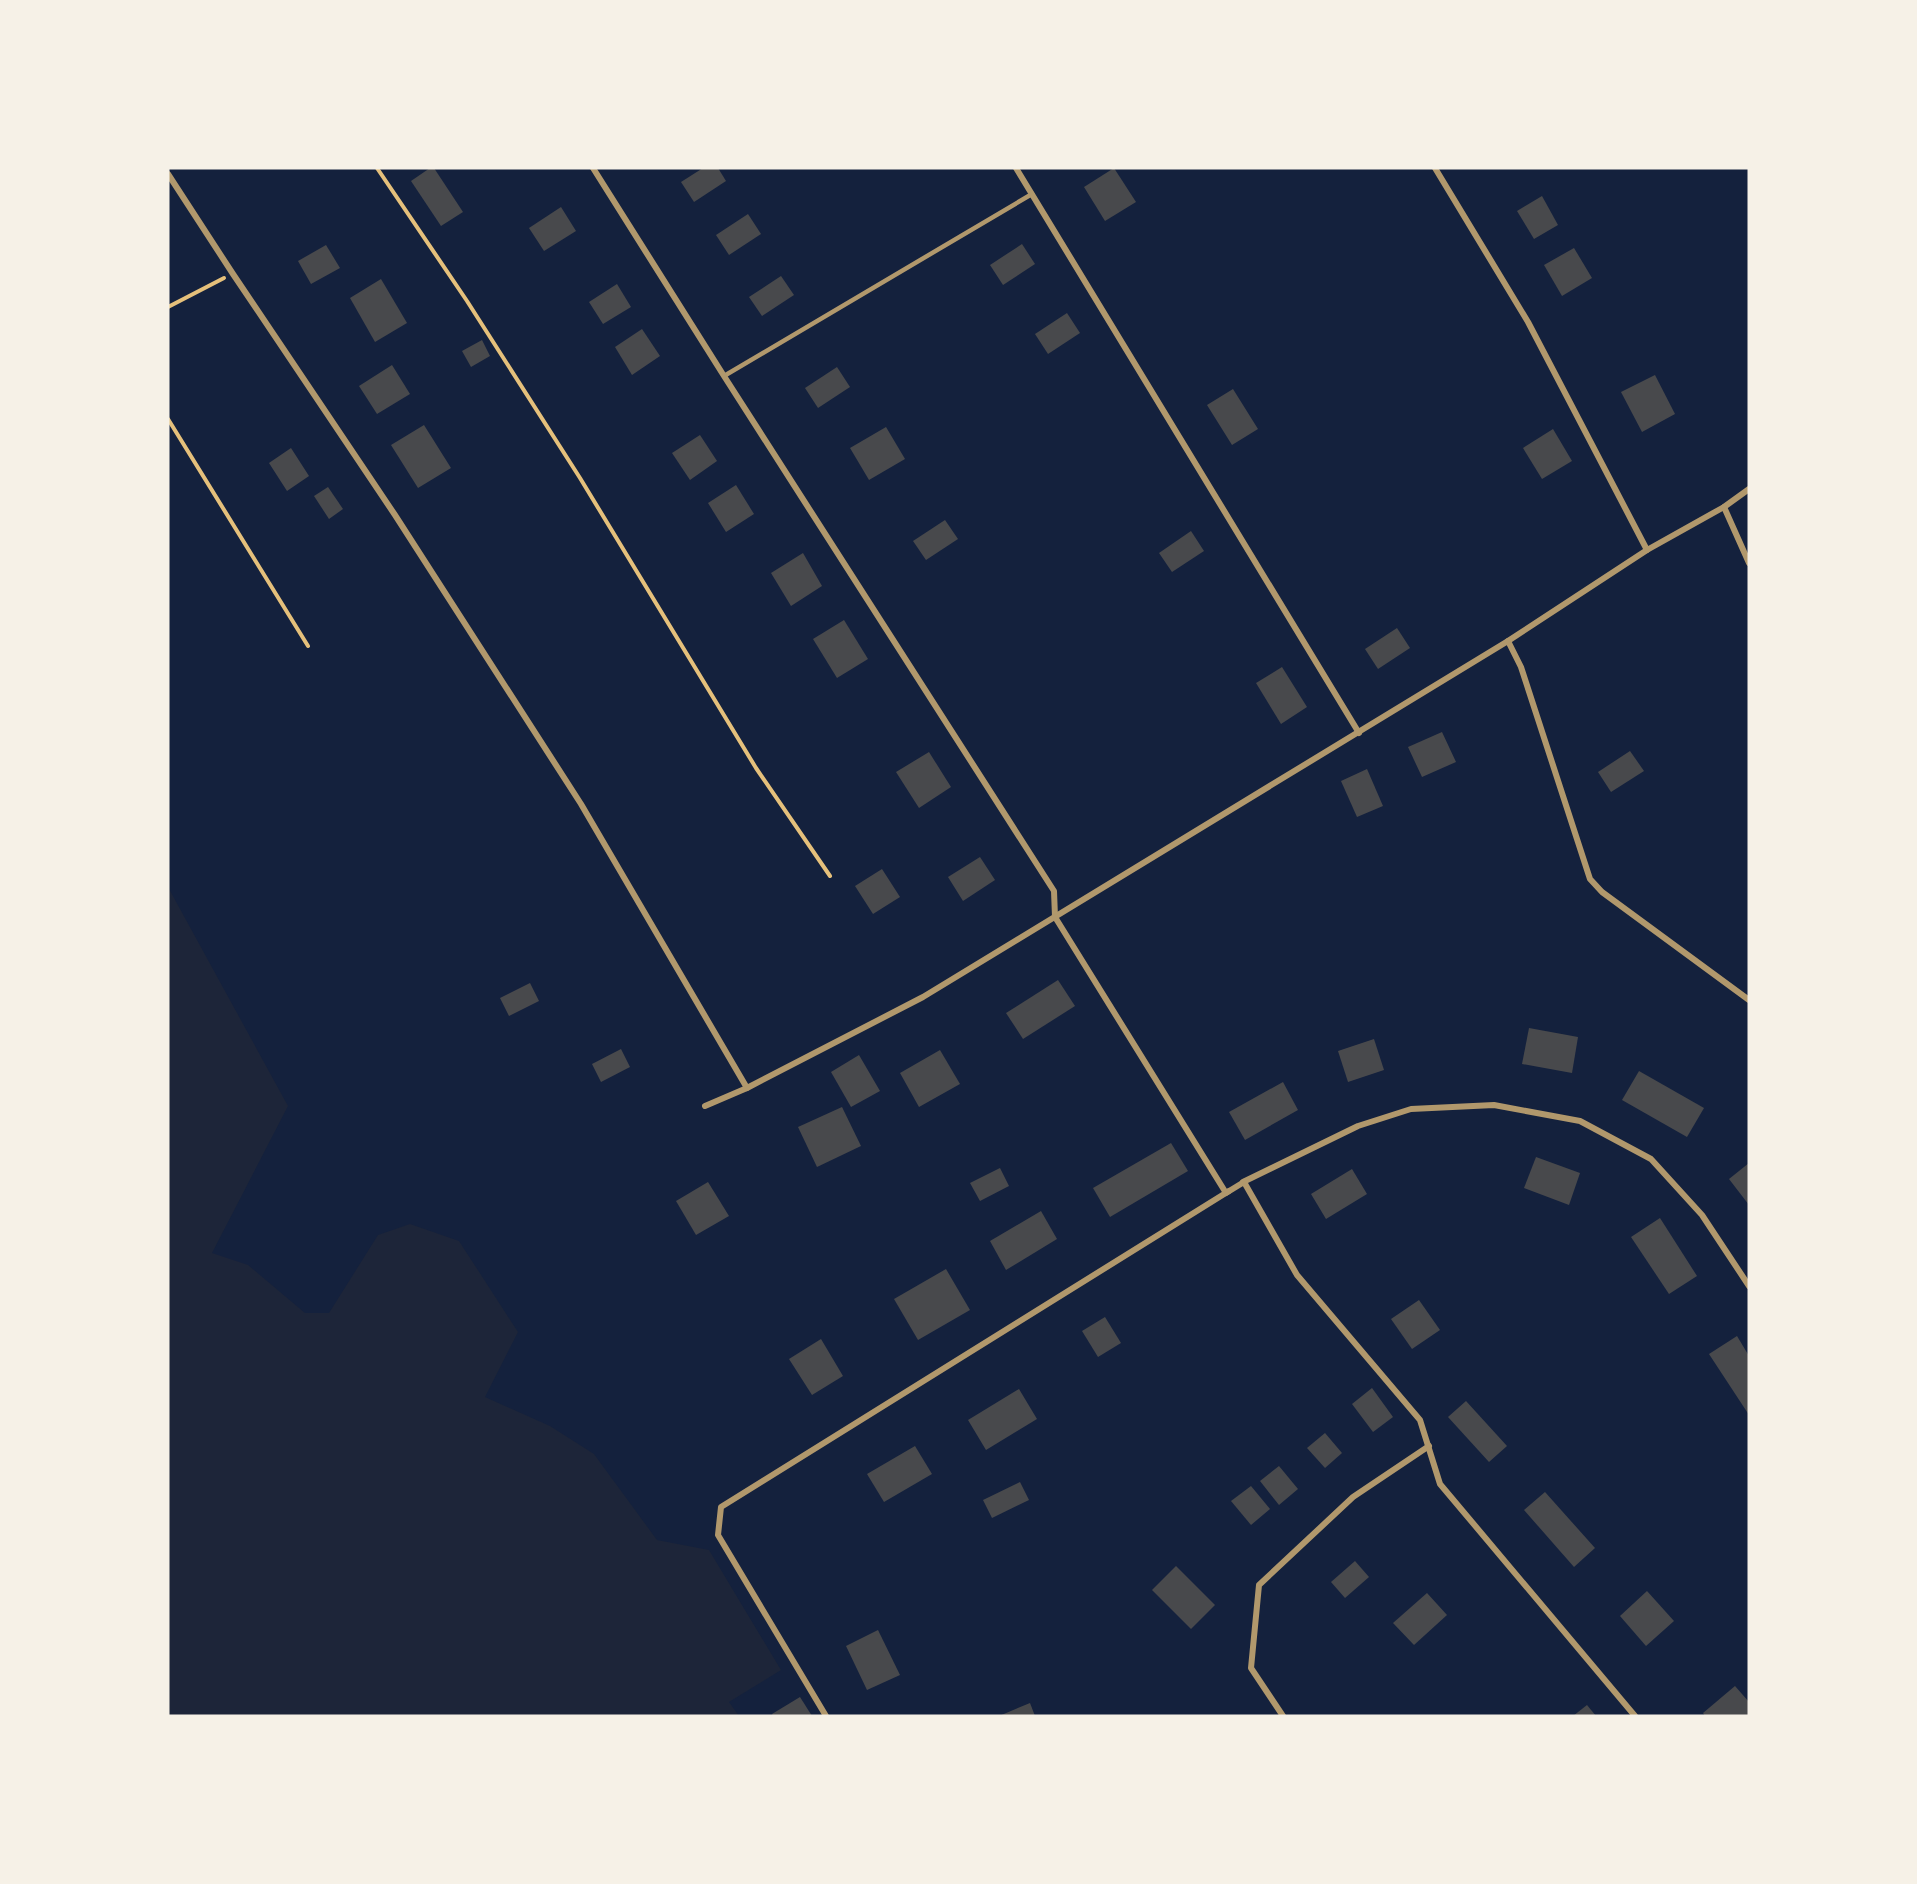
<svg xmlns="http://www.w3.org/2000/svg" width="1917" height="1884" font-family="'Sofia Sans Condensed',sans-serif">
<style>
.green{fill:#1d2539}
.building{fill:#48494c}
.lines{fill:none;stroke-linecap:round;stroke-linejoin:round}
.path{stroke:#e5c07b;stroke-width:4}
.service{stroke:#b1986c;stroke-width:4.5}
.minor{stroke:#b1986c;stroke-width:6}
</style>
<rect width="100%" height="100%" fill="#14213d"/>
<polygon class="green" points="168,887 288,1106 212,1253 248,1265 305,1313 329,1313 378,1235 410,1224 459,1241 518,1332 485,1397 550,1426 594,1454 657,1540 709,1550 781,1670 729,1702 739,1716 168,1716"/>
<g class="building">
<polygon points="430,168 434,168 463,212 441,226 411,181"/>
<polygon points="703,168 718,168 726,181 694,202 681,182"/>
<polygon points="1114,168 1136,202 1105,221 1084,187"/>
<polygon points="1542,196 1558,225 1534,239 1517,211"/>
<polygon points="561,207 576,231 544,251 529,228"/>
<polygon points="748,214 761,234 729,255 716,235"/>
<polygon points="1022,244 1035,264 1003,285 990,265"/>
<polygon points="326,245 340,268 311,284 298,261"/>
<polygon points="1574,248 1592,278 1562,296 1544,265"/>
<polygon points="781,276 794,295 762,316 749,297"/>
<polygon points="381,279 407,323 375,342 350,298"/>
<polygon points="617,284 631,307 603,324 589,302"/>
<polygon points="1067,313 1080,333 1048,354 1035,334"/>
<polygon points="642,329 660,356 632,375 615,347"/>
<polygon points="482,340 490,356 471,367 462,351"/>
<polygon points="392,365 410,394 377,414 359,386"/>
<polygon points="837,367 850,387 818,408 805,388"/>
<polygon points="1655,375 1675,414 1642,432 1621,392"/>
<polygon points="1233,389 1258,429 1232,445 1207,405"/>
<polygon points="424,425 451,468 418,488 391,445"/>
<polygon points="886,427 905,459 869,480 850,448"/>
<polygon points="1553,429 1572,461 1542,479 1523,448"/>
<polygon points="700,435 717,461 690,480 672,453"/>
<polygon points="291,448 309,476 287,491 269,463"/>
<polygon points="736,485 754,514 726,532 708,503"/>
<polygon points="328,487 343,509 329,519 314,496"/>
<polygon points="945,520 958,539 926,560 913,541"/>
<polygon points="1191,531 1204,551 1172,572 1159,553"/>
<polygon points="803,553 822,586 791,606 771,573"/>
<polygon points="844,620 868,659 837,678 813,639"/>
<polygon points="1397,628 1410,648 1378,669 1365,649"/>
<polygon points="1282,667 1307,707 1281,724 1256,683"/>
<polygon points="1442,732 1456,762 1422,777 1408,747"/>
<polygon points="1630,751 1644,771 1611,792 1598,772"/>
<polygon points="929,752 951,787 919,808 896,772"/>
<polygon points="1367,769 1383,806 1357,817 1341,781"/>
<polygon points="980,857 995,880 963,901 948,877"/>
<polygon points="882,869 900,897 873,914 855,886"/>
<polygon points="1058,980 1075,1006 1023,1039 1006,1013"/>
<polygon points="530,983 539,1001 509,1016 500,998"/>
<polygon points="1529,1028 1578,1037 1572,1073 1522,1064"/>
<polygon points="1374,1039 1384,1070 1348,1082 1338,1051"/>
<polygon points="621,1049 630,1067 601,1082 592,1064"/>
<polygon points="940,1050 960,1084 919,1107 900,1073"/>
<polygon points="859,1055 880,1091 851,1107 831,1072"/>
<polygon points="1639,1071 1704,1108 1687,1137 1622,1100"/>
<polygon points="1283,1082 1298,1110 1245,1140 1229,1112"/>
<polygon points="842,1107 861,1146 817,1167 798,1127"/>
<polygon points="1171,1143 1188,1171 1110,1217 1093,1188"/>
<polygon points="1536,1157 1580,1173 1569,1205 1524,1188"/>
<polygon points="1749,1163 1749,1205 1729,1179"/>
<polygon points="1000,1168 1009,1186 980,1201 970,1183"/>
<polygon points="1352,1169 1367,1194 1326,1219 1311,1194"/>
<polygon points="708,1182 729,1216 696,1235 676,1201"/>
<polygon points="1041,1211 1057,1239 1006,1270 990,1241"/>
<polygon points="1660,1218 1697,1276 1669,1294 1631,1237"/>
<polygon points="946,1269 970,1310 918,1340 894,1299"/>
<polygon points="1419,1300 1440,1330 1412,1349 1391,1319"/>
<polygon points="1105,1317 1121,1343 1098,1357 1082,1331"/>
<polygon points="1737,1336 1749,1356 1749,1415 1709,1354"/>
<polygon points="821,1339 843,1376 812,1395 789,1359"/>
<polygon points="1372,1388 1393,1417 1373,1432 1352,1404"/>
<polygon points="1019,1389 1037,1419 986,1450 968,1420"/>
<polygon points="1466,1401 1507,1446 1489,1462 1448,1417"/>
<polygon points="1325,1433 1342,1453 1325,1468 1307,1448"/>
<polygon points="915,1446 932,1474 884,1502 867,1474"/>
<polygon points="1279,1466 1298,1489 1279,1505 1260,1481"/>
<polygon points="1020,1482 1029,1500 992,1518 983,1500"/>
<polygon points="1251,1486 1270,1509 1251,1525 1231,1501"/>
<polygon points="1545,1492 1595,1548 1574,1567 1524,1510"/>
<polygon points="1355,1561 1369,1577 1345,1598 1331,1582"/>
<polygon points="1176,1566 1215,1605 1191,1629 1152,1590"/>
<polygon points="1647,1591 1674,1621 1646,1646 1620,1616"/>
<polygon points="1427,1593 1447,1615 1414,1645 1393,1623"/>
<polygon points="878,1630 900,1675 867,1690 846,1646"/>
<polygon points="1735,1686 1749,1702 1749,1716 1705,1716 1703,1713"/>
<polygon points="800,1697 812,1716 773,1716 772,1714"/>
<polygon points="1030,1703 1035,1716 999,1716"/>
<polygon points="1587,1705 1596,1716 1573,1716"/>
</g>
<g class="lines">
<g class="path">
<polyline points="377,168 467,301 580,478 756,768 830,876"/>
<polyline points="168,307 224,278"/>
<polyline points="168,419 308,646"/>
</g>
<polyline class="service" points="724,376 1032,194"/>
<g class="minor">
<polyline points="593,168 724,376 1054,891 1055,917 1226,1193 1244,1182 1297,1275 1420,1420 1440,1484 1635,1716"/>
<polyline points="1016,168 1359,733"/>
<polyline points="1435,168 1528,322 1647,550"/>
<polyline points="168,174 233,274 395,515 581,804 747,1088"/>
<polyline points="1724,507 1749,563"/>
<polyline points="1508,641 1521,667 1590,879 1602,892 1749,1000"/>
<polyline points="705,1106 747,1088 923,997 1508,641 1647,550 1724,507 1749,489"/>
<polyline points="1243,1182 1358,1126 1411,1109 1494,1105 1580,1121 1651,1159 1702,1215 1749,1286"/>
<polyline points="826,1716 718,1535 721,1507 1229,1191"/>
<polyline points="1283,1716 1251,1668 1259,1585 1353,1497 1429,1446"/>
</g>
</g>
<rect width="1917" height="1884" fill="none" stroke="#f6f1e7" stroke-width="339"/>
</svg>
